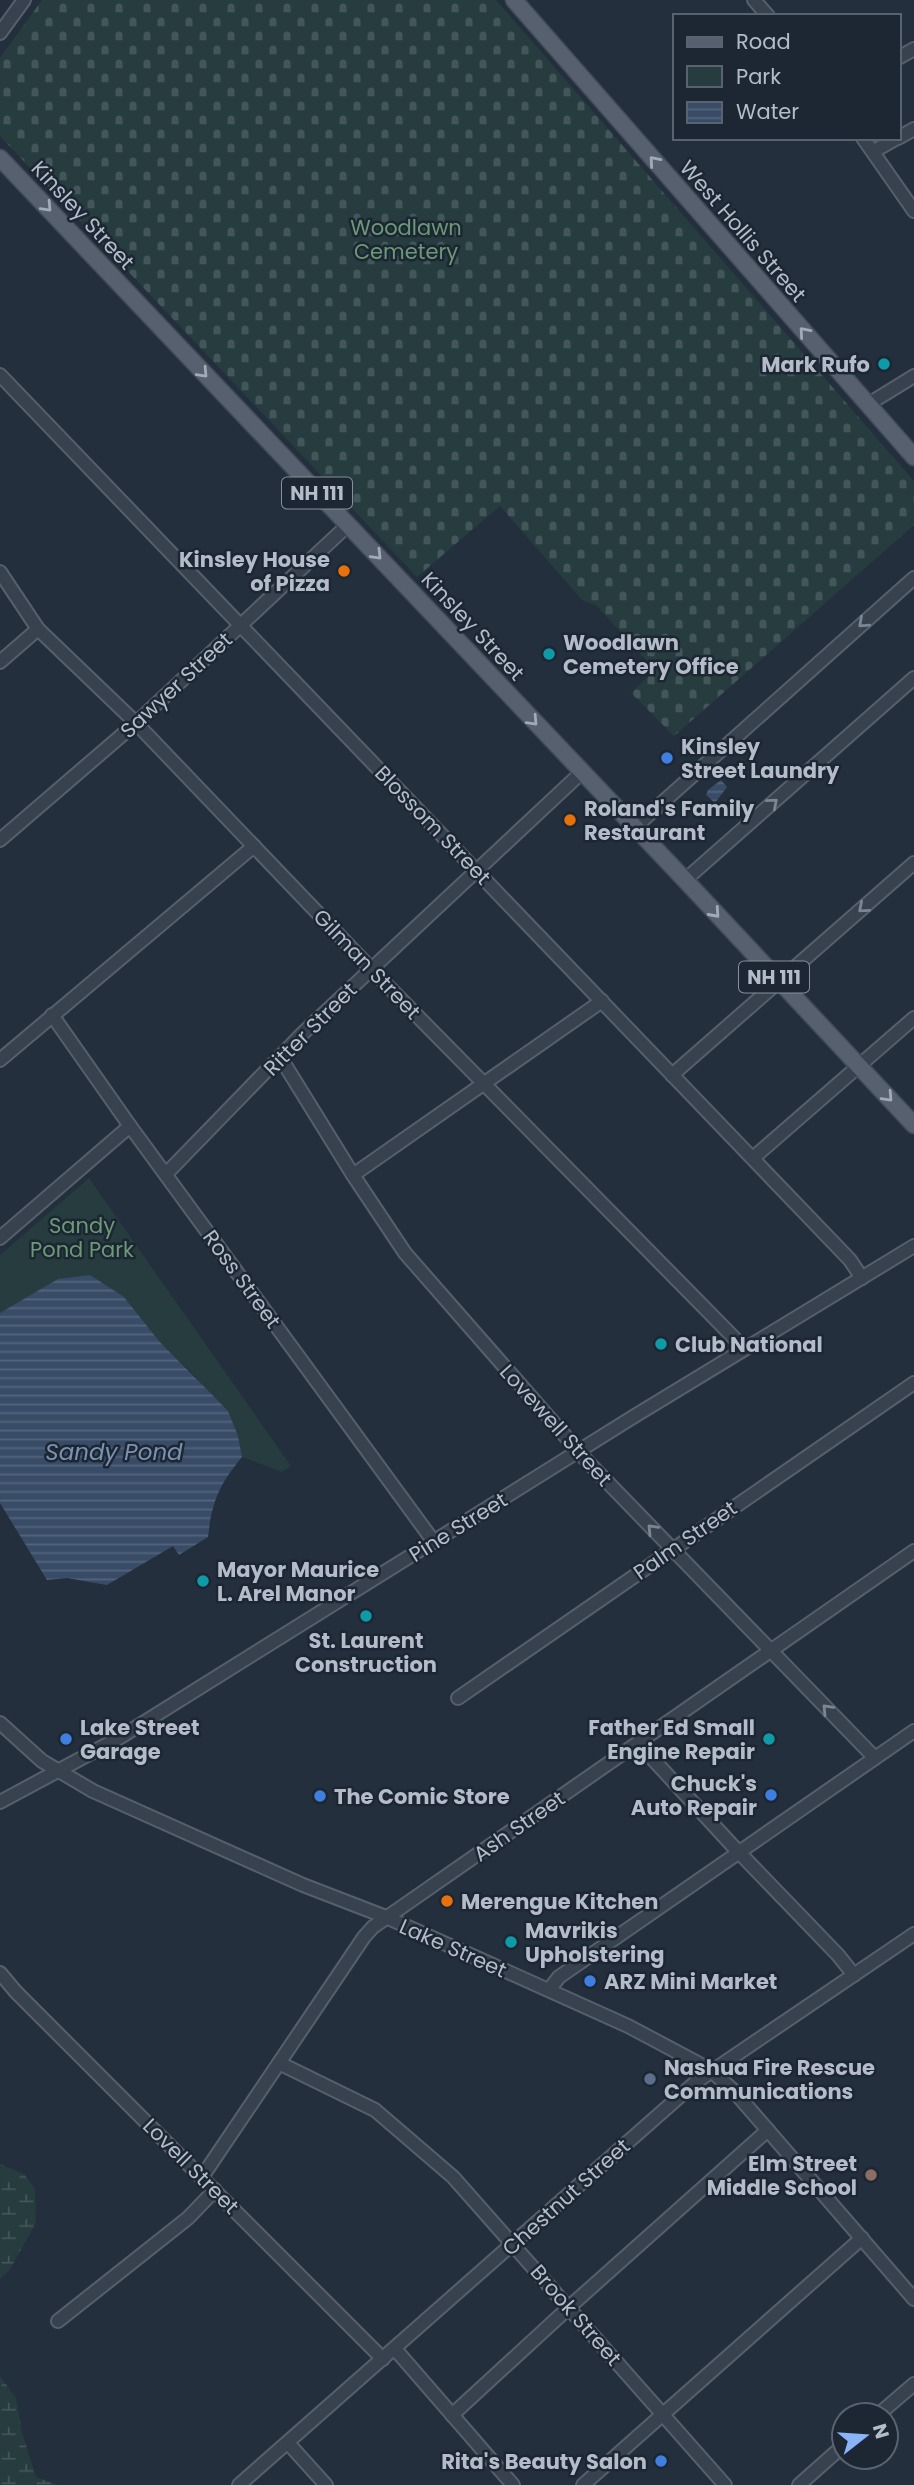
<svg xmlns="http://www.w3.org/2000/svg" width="914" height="2485" font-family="Poppins,sans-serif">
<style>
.wetland{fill:url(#wetland-marsh)}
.cemetery{fill:url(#cemetery-stones)}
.green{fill:#263c3f}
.water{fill:url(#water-rules)}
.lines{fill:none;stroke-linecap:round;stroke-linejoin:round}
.minor-casing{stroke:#565f6c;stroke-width:16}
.major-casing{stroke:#414a57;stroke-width:19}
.minor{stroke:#38414e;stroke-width:12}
.major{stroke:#56606e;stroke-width:16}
.oneway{stroke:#a1aab7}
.oneway2{stroke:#7c8592}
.culture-dot{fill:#0f9aa8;stroke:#1d2633;stroke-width:2.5}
.food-dot{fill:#e8710a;stroke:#1d2633;stroke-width:2.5}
.shop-dot{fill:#3f7fe0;stroke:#1d2633;stroke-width:2.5}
.service-dot{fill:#5c6f8a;stroke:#1d2633;stroke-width:2.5}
.education-dot{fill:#8d6e63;stroke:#1d2633;stroke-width:2.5}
.labels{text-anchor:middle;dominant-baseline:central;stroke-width:5;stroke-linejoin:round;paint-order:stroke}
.shield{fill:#1d2633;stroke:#878f9c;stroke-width:2}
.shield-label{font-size:19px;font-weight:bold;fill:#b4bcc9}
.street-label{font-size:21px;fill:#b4bcc9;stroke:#1d2633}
.park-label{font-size:21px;fill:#6b9a76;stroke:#1d2633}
.poi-label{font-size:21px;font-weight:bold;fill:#b4bcc9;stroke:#1d2633;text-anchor:start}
.water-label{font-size:23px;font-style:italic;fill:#7c92b1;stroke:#1d2633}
</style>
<defs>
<pattern id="wetland-marsh" width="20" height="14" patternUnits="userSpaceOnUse" patternTransform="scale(1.75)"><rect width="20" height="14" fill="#263c3f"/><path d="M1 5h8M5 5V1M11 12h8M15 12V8" fill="none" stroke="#435659"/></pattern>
<pattern id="cemetery-stones" width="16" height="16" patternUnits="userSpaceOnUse" patternTransform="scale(1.75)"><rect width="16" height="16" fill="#263c3f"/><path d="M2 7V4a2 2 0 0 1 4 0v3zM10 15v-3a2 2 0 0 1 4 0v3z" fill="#435659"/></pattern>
<pattern id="water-rules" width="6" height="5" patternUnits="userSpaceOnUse" patternTransform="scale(1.75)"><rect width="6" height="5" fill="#394c67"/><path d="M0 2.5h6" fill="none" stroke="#53647b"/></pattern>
</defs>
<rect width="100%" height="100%" fill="#242f3e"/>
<g class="wetland">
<polygon points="0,2164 24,2174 35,2189 36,2223 9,2271 0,2279"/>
<polygon points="0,2376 16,2398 22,2433 36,2477 58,2485 0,2485"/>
</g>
<polygon class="cemetery" points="42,0 496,0 914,481 914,525 674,736 631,693 655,670 597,606 582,600 500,506 417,577 0,136 0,58"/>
<polygon class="green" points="89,1178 291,1466 282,1472 242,1457 238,1436 195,1376 159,1341 124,1297 33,1295 0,1313 0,1255"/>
<g class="water">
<polygon points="721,780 727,787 715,803 706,795 708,790"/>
<path d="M 90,1275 L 124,1297 L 159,1341 L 228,1411 L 238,1436 L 242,1457 C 219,1485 212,1501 208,1537 L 179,1555 L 173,1546 L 107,1585 L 67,1578 L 47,1580 L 0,1503 L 0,1313 L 58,1279 Z"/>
</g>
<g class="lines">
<defs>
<g id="minor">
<polyline points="754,0 768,16"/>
<polyline points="0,33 24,0"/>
<polyline points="898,58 914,49"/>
<polyline points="863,138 914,211"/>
<polyline points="898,138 914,129"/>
<polyline points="874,151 897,138"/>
<polyline points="0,375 850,1260 862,1278"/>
<polyline points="867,405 914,376"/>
<polyline points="0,572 38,629 136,723 377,975 744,1348"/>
<polyline points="0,662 38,629"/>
<polyline points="635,827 914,578"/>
<polyline points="0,840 136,723 348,525"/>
<polyline points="685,880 914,678"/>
<polyline points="52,1015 130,1126 434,1542"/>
<polyline points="280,1057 353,1175 405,1253 587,1461 875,1758"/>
<polyline points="0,1060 254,846"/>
<polyline points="672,1075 914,863"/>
<polyline points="753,1158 914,1018"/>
<polyline points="166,1174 302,1034 582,772"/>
<polyline points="353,1175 602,1001"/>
<polyline points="0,1238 130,1126"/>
<polyline points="458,1698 914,1383"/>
<polyline points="0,1723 42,1761 93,1791 303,1885 386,1917 628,2026 709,2069 733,2090 914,2299"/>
<polyline points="638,1743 731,1844 838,1955 854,1975"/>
<polyline points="0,1802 119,1738 633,1417 914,1246"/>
<polyline points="0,1973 16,1992 383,2359"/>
<polyline points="549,1990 559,1977 914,1731"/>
<polyline points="279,2063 375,2110 453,2177 725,2485"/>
<polyline points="202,2177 364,1937 373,1927 914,1551"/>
<polyline points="58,2321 188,2218 215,2190"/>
<polyline points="395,2349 513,2485"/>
<polyline points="452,2415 576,2301 768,2130"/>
<polyline points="878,2415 914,2384"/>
<polyline points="288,2443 326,2485"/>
<polyline points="239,2485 696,2082 914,1934"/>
<polyline points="583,2485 862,2238"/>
<polyline points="799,2485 844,2445"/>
</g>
<g id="major">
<polyline points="514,0 914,457"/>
<polyline points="0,158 685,880 914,1125"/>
</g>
</defs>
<use href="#minor" class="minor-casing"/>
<use href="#major" class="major-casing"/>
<use href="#minor" class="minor"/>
<use href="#major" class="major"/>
</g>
<defs><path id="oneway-chevron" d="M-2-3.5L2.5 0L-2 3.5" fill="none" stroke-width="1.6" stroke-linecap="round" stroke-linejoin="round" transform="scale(1.75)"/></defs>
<g class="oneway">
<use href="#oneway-chevron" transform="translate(654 161) rotate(-131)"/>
<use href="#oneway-chevron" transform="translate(47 207) rotate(47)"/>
<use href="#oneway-chevron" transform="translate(804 332) rotate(-131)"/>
<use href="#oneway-chevron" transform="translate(203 373) rotate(47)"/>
<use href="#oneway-chevron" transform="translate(377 555) rotate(46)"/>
<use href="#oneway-chevron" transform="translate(533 721) rotate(47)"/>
<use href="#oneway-chevron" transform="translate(715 913) rotate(48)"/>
<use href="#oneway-chevron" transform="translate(888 1097) rotate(47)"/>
</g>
<g class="oneway2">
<use href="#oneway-chevron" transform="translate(863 623) rotate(138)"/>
<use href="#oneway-chevron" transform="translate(773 803) rotate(-41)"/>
<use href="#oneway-chevron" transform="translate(863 908) rotate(139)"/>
<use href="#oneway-chevron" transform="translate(652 1529) rotate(-134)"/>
<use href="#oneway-chevron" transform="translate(827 1709) rotate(-134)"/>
</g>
<g class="culture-dot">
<circle cx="884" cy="364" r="7"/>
<circle cx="549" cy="654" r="7"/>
<circle cx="661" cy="1344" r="7"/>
<circle cx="203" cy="1581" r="7"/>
<circle cx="366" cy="1616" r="7"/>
<circle cx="769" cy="1739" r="7"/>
<circle cx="511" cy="1942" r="7"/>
</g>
<g class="food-dot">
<circle cx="344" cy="571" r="7"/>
<circle cx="570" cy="820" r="7"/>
<circle cx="447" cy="1901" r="7"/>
</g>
<g class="shop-dot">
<circle cx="667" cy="758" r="7"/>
<circle cx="66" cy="1739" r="7"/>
<circle cx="771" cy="1795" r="7"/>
<circle cx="320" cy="1796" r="7"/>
<circle cx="590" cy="1981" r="7"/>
<circle cx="661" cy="2461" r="7"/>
</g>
<circle class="service-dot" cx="650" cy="2079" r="7"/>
<circle class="education-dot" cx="871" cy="2175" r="7"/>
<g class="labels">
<g class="shield">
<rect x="282" y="477.5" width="70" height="31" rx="5"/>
<rect x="739" y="961.5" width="70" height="31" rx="5"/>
</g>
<g class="shield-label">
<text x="317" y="493">NH 111</text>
<text x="774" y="977">NH 111</text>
</g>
<g class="street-label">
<text transform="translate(83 215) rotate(47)">Kinsley Street</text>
<text transform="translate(743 231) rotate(49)">West Hollis Street</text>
<text transform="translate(473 626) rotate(47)">Kinsley Street</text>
<text transform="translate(176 685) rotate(-43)">Sawyer Street</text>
<text transform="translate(433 825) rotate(46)">Blossom Street</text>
<text transform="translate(367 964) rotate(46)">Gilman Street</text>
<text transform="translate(310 1029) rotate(-45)">Ritter Street</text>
<text transform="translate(242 1279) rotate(54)">Ross Street</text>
<text transform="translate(556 1425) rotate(48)">Lovewell Street</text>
<text transform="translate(458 1527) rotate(-32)">Pine Street</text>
<text transform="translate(685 1540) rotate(-35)">Palm Street</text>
<text transform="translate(519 1826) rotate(-35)">Ash Street</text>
<text transform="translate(453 1948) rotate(24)">Lake Street</text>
<text transform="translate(191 2166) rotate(45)">Lovell Street</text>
<text transform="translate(566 2197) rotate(-42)">Chestnut Street</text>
<text transform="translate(576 2315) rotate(49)">Brook Street</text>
</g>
<g class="park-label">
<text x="406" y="227">Woodlawn<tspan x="406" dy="24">Cemetery</tspan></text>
<text x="82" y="1225">Sandy<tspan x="82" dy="24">Pond Park</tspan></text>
</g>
<g class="poi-label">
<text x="870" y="364" text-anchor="end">Mark Rufo</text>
<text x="330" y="559" text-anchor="end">Kinsley House<tspan x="330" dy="24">of Pizza</tspan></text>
<text x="563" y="642">Woodlawn<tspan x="563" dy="24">Cemetery Office</tspan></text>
<text x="681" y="746">Kinsley<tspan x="681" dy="24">Street Laundry</tspan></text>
<text x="584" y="808">Roland's Family<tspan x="584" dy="24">Restaurant</tspan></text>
<text x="675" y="1344">Club National</text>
<text x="217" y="1569">Mayor Maurice<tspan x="217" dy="24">L. Arel Manor</tspan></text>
<text x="366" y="1640" text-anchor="middle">St. Laurent<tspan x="366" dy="24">Construction</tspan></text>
<text x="80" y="1727">Lake Street<tspan x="80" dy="24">Garage</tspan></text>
<text x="755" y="1727" text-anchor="end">Father Ed Small<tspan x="755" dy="24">Engine Repair</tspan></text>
<text x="757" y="1783" text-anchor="end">Chuck's<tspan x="757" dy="24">Auto Repair</tspan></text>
<text x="334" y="1796">The Comic Store</text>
<text x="461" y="1901">Merengue Kitchen</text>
<text x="525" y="1930">Mavrikis<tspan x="525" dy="24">Upholstering</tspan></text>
<text x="604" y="1981">ARZ Mini Market</text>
<text x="664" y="2067">Nashua Fire Rescue<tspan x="664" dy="24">Communications</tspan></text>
<text x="857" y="2163" text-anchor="end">Elm Street<tspan x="857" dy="24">Middle School</tspan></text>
<text x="647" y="2461" text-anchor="end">Rita's Beauty Salon</text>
</g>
<g class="water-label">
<text x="114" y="1452">Sandy Pond</text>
</g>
</g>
<rect x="673" y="14" width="228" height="126" fill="#1d2633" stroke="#59626f" stroke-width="2"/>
<rect x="687" y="37" width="35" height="10" fill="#56606e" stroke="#59626f" stroke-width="2"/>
<text x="736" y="49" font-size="21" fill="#b4bcc9">Road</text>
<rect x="687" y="66" width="35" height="21" fill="#263c3f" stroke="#59626f" stroke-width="2"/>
<text x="736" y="84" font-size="21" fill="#b4bcc9">Park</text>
<rect x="687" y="102" width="35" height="21" fill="url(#water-rules)" stroke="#59626f" stroke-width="2"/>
<text x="736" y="119" font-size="21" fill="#b4bcc9">Water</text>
<g transform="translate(865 2436) rotate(73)"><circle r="33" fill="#1d2633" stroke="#59626f" stroke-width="2"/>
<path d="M0-5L12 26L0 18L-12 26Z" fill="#8ab4f8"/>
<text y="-10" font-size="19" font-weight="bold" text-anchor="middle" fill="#b4bcc9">N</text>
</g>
</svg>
